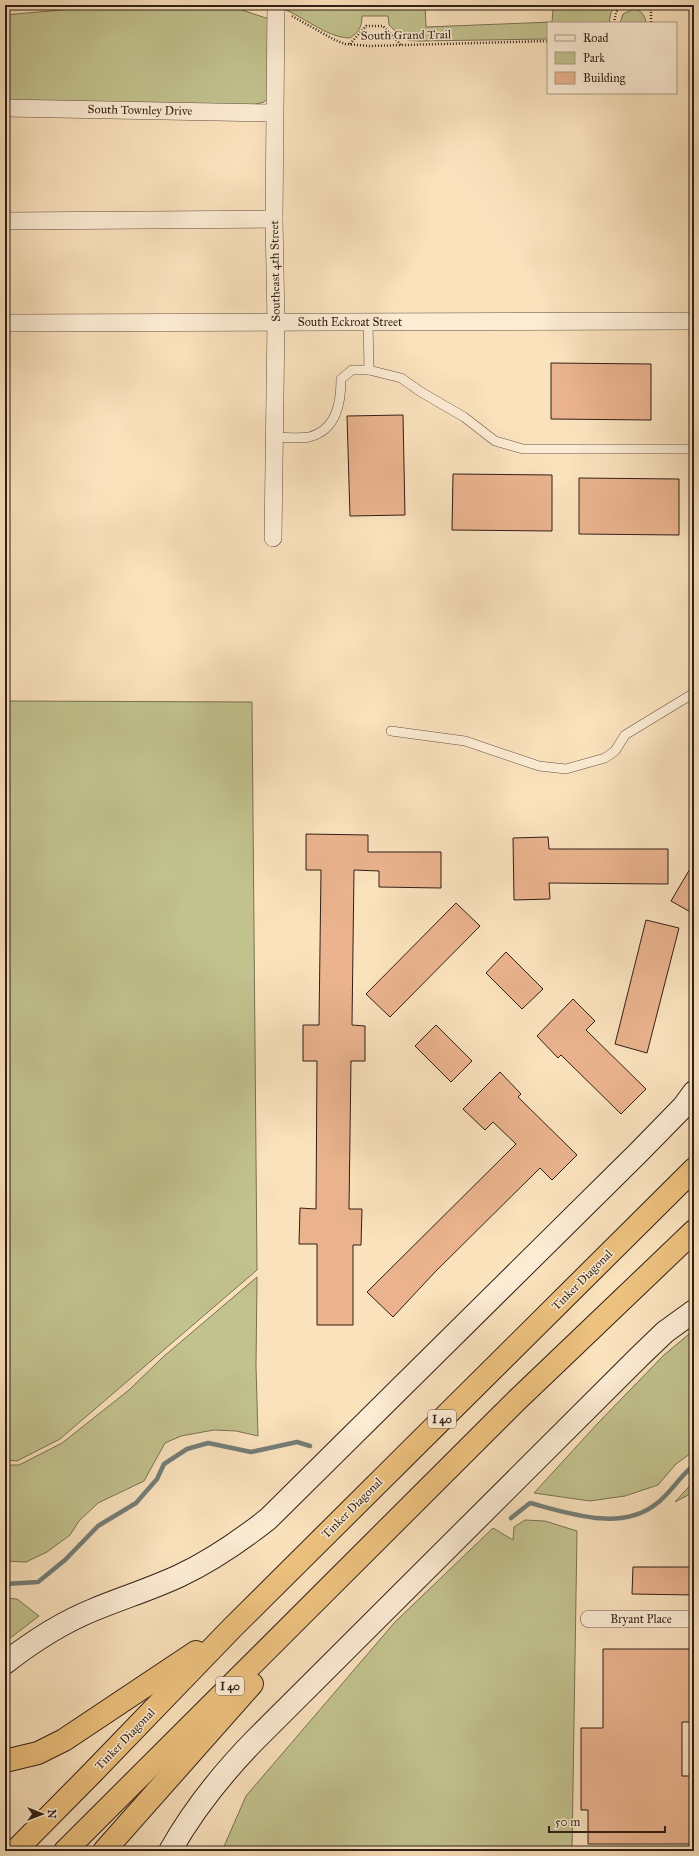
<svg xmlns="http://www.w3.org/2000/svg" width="699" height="1856" font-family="'IM FELL Great Primer',serif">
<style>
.green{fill:#c2c28e;stroke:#7a7052}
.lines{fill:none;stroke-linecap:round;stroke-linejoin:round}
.stream{stroke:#747d78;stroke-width:4.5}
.building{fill:#eab38e;stroke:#311f17}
.lane-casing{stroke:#635040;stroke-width:10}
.street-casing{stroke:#635040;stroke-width:18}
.secondary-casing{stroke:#311f17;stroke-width:24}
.highway-casing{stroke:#311f17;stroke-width:24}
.path{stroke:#311f17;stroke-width:2.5;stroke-dasharray:1 2;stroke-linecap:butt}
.lane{stroke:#fcecd4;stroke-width:9}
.street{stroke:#fcecd4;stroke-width:17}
.secondary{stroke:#fcecd4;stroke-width:22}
.highway{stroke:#edc17e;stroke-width:22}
.labels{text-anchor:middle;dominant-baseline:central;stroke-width:3;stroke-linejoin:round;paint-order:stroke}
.shield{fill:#fcecd4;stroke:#6e5c50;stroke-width:1}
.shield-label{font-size:11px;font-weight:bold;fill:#311f17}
.street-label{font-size:12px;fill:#311f17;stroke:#fcecd4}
</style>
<rect width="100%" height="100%" fill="#fae2bd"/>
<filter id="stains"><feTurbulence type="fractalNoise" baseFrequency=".005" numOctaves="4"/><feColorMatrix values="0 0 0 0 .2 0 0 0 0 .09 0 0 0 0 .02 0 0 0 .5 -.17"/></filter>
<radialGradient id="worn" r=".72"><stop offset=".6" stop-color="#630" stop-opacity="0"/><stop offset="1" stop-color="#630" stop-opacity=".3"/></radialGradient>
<g class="green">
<path d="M 281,5 L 425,5 L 426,27 L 552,22 L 553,10 L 561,7 L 614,9 L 611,12 L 609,23 L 548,23 L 548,39 L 420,41 C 401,41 402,37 389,25 L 388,16 L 362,16 C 362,27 359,32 350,38 C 327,38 303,16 281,8 Z"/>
<polygon points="201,6 239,9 269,19 268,98 264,102 248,106 5,102 5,15 83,8"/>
<path d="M 634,9 C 641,10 645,15 646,23 L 620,23 L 623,14 Z"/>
<polygon points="5,701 252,702 257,1270 60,1439 17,1461 5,1460"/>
<polygon points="257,1277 256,1366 258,1436 236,1431 214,1430 181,1436 165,1443 144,1481 98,1503 79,1521 70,1535 47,1552 26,1562 5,1561 5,1465 19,1465 62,1443 129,1390 163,1357"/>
<polygon points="694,1330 694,1451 676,1464 658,1485 625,1496 590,1501 534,1493 598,1423 664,1355"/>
<polygon points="694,1481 694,1492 675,1502"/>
<polygon points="525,1520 545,1521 577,1531 572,1851 222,1851 246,1796 395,1622 493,1528 513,1540 514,1527"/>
<polygon points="5,1598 17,1599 39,1616 5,1642"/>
</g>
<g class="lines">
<g class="stream">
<path d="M 511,1518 L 530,1503 C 568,1513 621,1532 656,1504 C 670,1494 679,1477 694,1465"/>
<polyline points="5,1584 38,1582 65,1560 98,1526 136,1503 157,1479 164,1464 187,1449 208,1443 251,1452 297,1442 310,1446"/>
</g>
</g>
<g class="building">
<polygon points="551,363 651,364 651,420 551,419"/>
<polygon points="403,415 405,515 350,516 347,416"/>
<polygon points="453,474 552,475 552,531 452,530"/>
<polygon points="579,478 679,479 679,535 579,534"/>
<polygon points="306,834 368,835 368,852 441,852 441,888 379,887 379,871 354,870 352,1025 365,1026 365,1061 351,1061 349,1209 362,1209 361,1245 353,1245 353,1325 317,1325 317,1244 299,1244 300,1208 316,1209 317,1061 303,1061 303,1025 319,1025 321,870 306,870"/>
<polygon points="548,837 549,849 668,849 668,884 549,883 550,899 514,900 513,838"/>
<polygon points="694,862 694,914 671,901"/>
<polygon points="456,903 480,926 390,1017 366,994"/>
<polygon points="646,920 679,928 647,1053 615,1044"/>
<polygon points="506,952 543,989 522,1009 486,973"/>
<polygon points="573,999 595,1021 586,1030 646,1089 621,1114 561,1055 558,1058 537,1036"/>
<polygon points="436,1025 472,1061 451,1082 415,1046"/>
<polygon points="500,1072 521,1094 518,1097 577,1155 552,1180 540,1168 435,1272 393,1317 367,1292 516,1144 493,1122 485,1130 463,1109"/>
<polygon points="633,1567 694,1567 694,1595 632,1594"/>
<polygon points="603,1649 694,1649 694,1722 682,1722 682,1776 694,1776 694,1844 588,1844 588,1810 581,1810 581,1728 603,1728"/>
</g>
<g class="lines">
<defs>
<g id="lane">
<polyline points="368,322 369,370"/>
<path d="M 275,437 C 285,437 299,439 309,437 C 337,430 341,402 341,379 L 352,370 L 369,370 L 401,378 L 421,392 L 464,417 L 495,441 L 523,449 L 694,449"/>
<polyline points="391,731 465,741 539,766 566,769 605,758 615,751 625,735 694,693"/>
</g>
<g id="street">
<polyline points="5,108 274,113"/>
<polyline points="5,221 274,219"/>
<polyline points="5,323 694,321"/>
<polyline points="273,538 276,322 274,219 276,5"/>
<polyline points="589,1619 694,1619"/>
</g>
<g id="secondary">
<path d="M 5,1663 C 32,1642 61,1623 93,1610 C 122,1598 151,1589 179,1576 C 211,1561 240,1541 268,1519 L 638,1153 L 683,1107 L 694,1092"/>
<path d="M 170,1851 C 193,1810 221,1775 254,1741 L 640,1356 L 665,1332 L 694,1311"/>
</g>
<g id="highway">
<polyline points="5,1761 38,1753 64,1740 196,1652"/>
<polyline points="15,1851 93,1772 232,1628 694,1169"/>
<polyline points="65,1851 515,1402 694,1231"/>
<polyline points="104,1851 252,1684"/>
</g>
</defs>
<use href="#lane" class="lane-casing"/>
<use href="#street" class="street-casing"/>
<use href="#secondary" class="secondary-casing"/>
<use href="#highway" class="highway-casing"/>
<g class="path">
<polyline points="249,5 260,8"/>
<polyline points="646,5 651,10 651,23"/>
<polyline points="5,8 24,5"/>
<polyline points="292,16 333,39 345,44 369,46 548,41"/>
<polyline points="614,23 616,12 622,5"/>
<polyline points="350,44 366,26 383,26 401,45"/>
</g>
<use href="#lane" class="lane"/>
<use href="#street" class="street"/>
<use href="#secondary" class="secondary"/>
<use href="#highway" class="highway"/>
</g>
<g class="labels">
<g class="shield">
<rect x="428" y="1410" width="28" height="18" rx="3"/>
<rect x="216" y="1677" width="28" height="18" rx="3"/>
</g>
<g class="shield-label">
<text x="442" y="1419">I 40</text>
<text x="230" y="1686">I 40</text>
</g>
<g class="street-label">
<text transform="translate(406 35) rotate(-1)">South Grand Trail</text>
<text transform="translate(140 110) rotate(1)">South Townley Drive</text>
<text transform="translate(275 271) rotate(-91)">Southeast 4th Street</text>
<text x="350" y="322">South Eckroat Street</text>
<text transform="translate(582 1280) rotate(-45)">Tinker Diagonal</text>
<text transform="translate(352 1508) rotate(-45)">Tinker Diagonal</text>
<text x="641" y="1619">Bryant Place</text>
<text transform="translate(125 1739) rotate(-46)">Tinker Diagonal</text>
</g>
</g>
<rect width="699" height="1856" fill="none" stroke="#fae2bd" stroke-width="20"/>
<rect x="6" y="6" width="687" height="1844" fill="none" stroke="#311f17" stroke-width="2"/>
<rect x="10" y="10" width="679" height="1836" fill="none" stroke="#311f17"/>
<rect x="547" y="22" width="130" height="72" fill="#fcecd4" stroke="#ab9a88"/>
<rect x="555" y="35" width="20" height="6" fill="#fcecd4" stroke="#ab9a88"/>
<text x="583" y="42" font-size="12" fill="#311f17">Road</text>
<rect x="555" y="52" width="20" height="12" fill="#c2c28e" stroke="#ab9a88"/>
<text x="583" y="62" font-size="12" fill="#311f17">Park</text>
<rect x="555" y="72" width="20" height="12" fill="#eab38e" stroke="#ab9a88"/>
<text x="583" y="82" font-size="12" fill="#311f17">Building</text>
<g transform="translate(42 1814) rotate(90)" stroke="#fcecd4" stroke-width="3" paint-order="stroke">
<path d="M0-3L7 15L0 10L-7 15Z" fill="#311f17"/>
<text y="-6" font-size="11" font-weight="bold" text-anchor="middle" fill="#311f17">N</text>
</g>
<path d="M549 1826v6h116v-6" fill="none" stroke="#311f17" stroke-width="2"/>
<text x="555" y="1826" font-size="12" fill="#311f17" stroke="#fcecd4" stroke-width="3" paint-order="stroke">50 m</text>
<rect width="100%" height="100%" filter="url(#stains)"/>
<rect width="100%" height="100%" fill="url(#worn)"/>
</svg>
